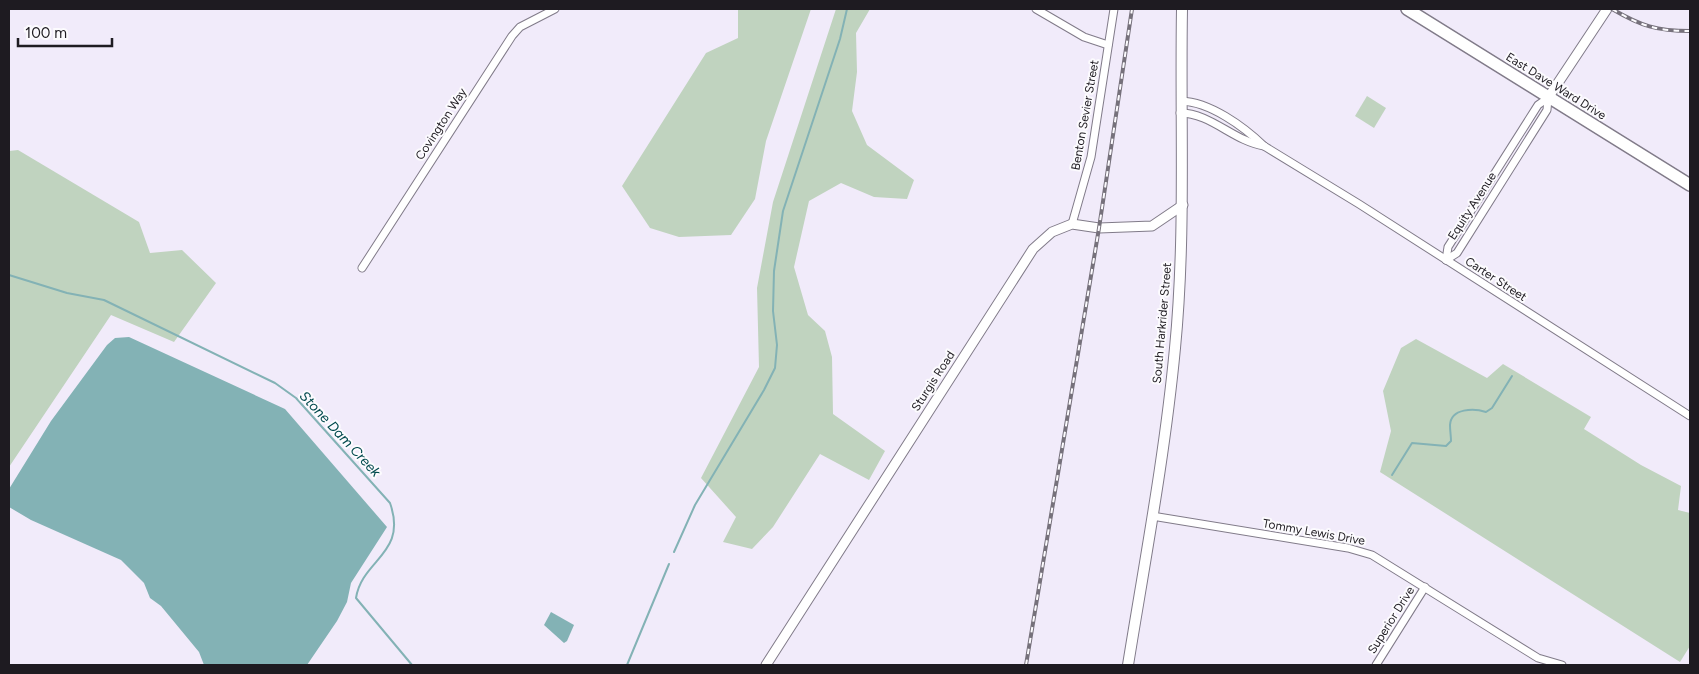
<svg xmlns="http://www.w3.org/2000/svg" width="1699" height="674" font-family="Figtree,sans-serif">
<style>
.green{fill:#c0d3bf}
.water{fill:#83b2b5}
.lines{fill:none;stroke-linecap:round;stroke-linejoin:round}
.stream{stroke:#83b2b5;stroke-width:2}
.minor-casing{stroke:#817b89;stroke-width:9}
.tertiary-casing{stroke:#817b89;stroke-width:11}
.secondary-casing{stroke:#817b89;stroke-width:12}
.primary-casing{stroke:#817b89;stroke-width:14}
.minor{stroke:#fff;stroke-width:7}
.tertiary{stroke:#fff;stroke-width:9}
.secondary{stroke:#fff;stroke-width:10}
.primary{stroke:#fff;stroke-width:11}
.rail-casing{stroke:#76717b;stroke-width:4}
.rail{stroke:#fcfbfe;stroke-width:2;stroke-dasharray:5.5;stroke-linecap:butt}
.labels{text-anchor:middle;dominant-baseline:central;stroke-width:4;stroke-linejoin:round;paint-order:stroke}
.street-label{font-size:12px;fill:#1e1b21;stroke:#fcfbfe}
.water-label{font-size:14px;font-style:italic;fill:#00494d;stroke:#fcfbfe}
</style>
<rect width="100%" height="100%" fill="#f1ebfa"/>
<g class="green">
<polygon points="738,9 811,9 766,141 755,199 731,235 679,237 650,228 622,186 706,53 738,38"/>
<polygon points="836,9 870,9 856,33 857,72 852,111 867,145 914,180 907,199 874,197 841,183 809,201 794,267 808,315 825,331 832,357 833,414 885,451 869,480 820,454 773,527 752,549 723,542 736,517 701,478 759,367 757,288 773,202"/>
<polygon points="1367,96 1386,108 1374,128 1355,116"/>
<polygon points="18,150 139,222 150,253 182,250 216,283 174,342 111,315 9,467 9,151"/>
<polygon points="1416,339 1487,378 1503,364 1591,417 1584,429 1641,465 1681,486 1678,510 1690,513 1690,646 1680,662 1380,472 1391,431 1383,391 1401,348"/>
</g>
<g class="water">
<polygon points="129,337 285,409 387,527 351,583 347,602 337,621 307,665 204,665 199,652 161,606 150,598 144,583 121,560 31,520 9,507 9,489 51,421 107,345 115,338"/>
<polygon points="551,612 574,625 567,641 564,643 544,625"/>
</g>
<g class="lines">
<g class="stream">
<path d="M 9,275 L 67,293 L 104,300 L 275,383 L 296,398 L 390,503 C 408,554 362,559 356,598 L 412,665"/>
<path d="M 1392,475 L 1412,443 L 1446,446 L 1451,441 C 1451,436 1450,431 1450,425 C 1451,408 1474,408 1486,412 L 1492,408 L 1512,376"/>
<polyline points="674,552 695,505 764,390 775,368 777,345 773,311 774,271 783,211 840,39 847,9"/>
<polyline points="627,665 669,564"/>
</g>
<defs>
<g id="minor">
<polyline points="1036,9 1084,37 1108,45"/>
<path d="M 1181,101 C 1210,102 1243,126 1264,146 L 1359,204 L 1690,416"/>
<path d="M 1180,113 C 1211,113 1233,141 1264,146"/>
<polyline points="1072,224 1091,157 1114,9"/>
<polyline points="1446,260 1457,253 1547,110 1548,98"/>
<polyline points="1446,260 1448,247 1538,105 1548,98"/>
<polyline points="362,268 512,36 520,27 555,9"/>
<polyline points="1152,516 1348,548 1372,555 1538,658 1562,665"/>
<polyline points="1376,665 1425,587"/>
</g>
<g id="tertiary">
<polyline points="1548,98 1607,9"/>
<polyline points="766,665 1033,249 1052,232 1072,224 1099,228 1152,226 1183,205"/>
</g>
<path id="secondary" d="M 1128,665 C 1145,560 1165,454 1175,348 C 1186,235 1180,122 1182,9"/>
<polyline id="primary" points="1407,9 1690,185"/>
</defs>
<use href="#minor" class="minor-casing"/>
<use href="#tertiary" class="tertiary-casing"/>
<use href="#secondary" class="secondary-casing"/>
<use href="#primary" class="primary-casing"/>
<use href="#minor" class="minor"/>
<use href="#tertiary" class="tertiary"/>
<use href="#secondary" class="secondary"/>
<use href="#primary" class="primary"/>
<defs>
<g id="rail">
<path d="M 1612,9 C 1641,26 1657,31 1690,31"/>
<polyline points="1026,665 1099,228 1132,9"/>
</g>
</defs>
<use href="#rail" class="rail-casing"/>
<use href="#rail" class="rail"/>
</g>
<g class="labels">
<g class="street-label">
<text transform="translate(1556 86) rotate(32)">East Dave Ward Drive</text>
<text transform="translate(1085 115) rotate(-80)">Benton Sevier Street</text>
<text transform="translate(441 124) rotate(-57)">Covington Way</text>
<text transform="translate(1472 206) rotate(-57)">Equity Avenue</text>
<text transform="translate(1496 279) rotate(33)">Carter Street</text>
<text transform="translate(1162 323) rotate(-85)">South Harkrider Street</text>
<text transform="translate(933 381) rotate(-57)">Sturgis Road</text>
<text transform="translate(1314 532) rotate(10)">Tommy Lewis Drive</text>
<text transform="translate(1391 620) rotate(-58)">Superior Drive</text>
</g>
<g class="water-label">
<text transform="translate(340 434) rotate(47)">Stone Dam Creek</text>
</g>
</g>
<rect width="1699" height="674" fill="none" stroke="#1e1b21" stroke-width="20"/>
<path d="M18 38v8h94v-8" fill="none" stroke="#1e1b21" stroke-width="2.5"/>
<text x="25" y="38" font-size="15" fill="#1e1b21" stroke="#fcfbfe" stroke-width="4" paint-order="stroke">100 m</text>
</svg>
